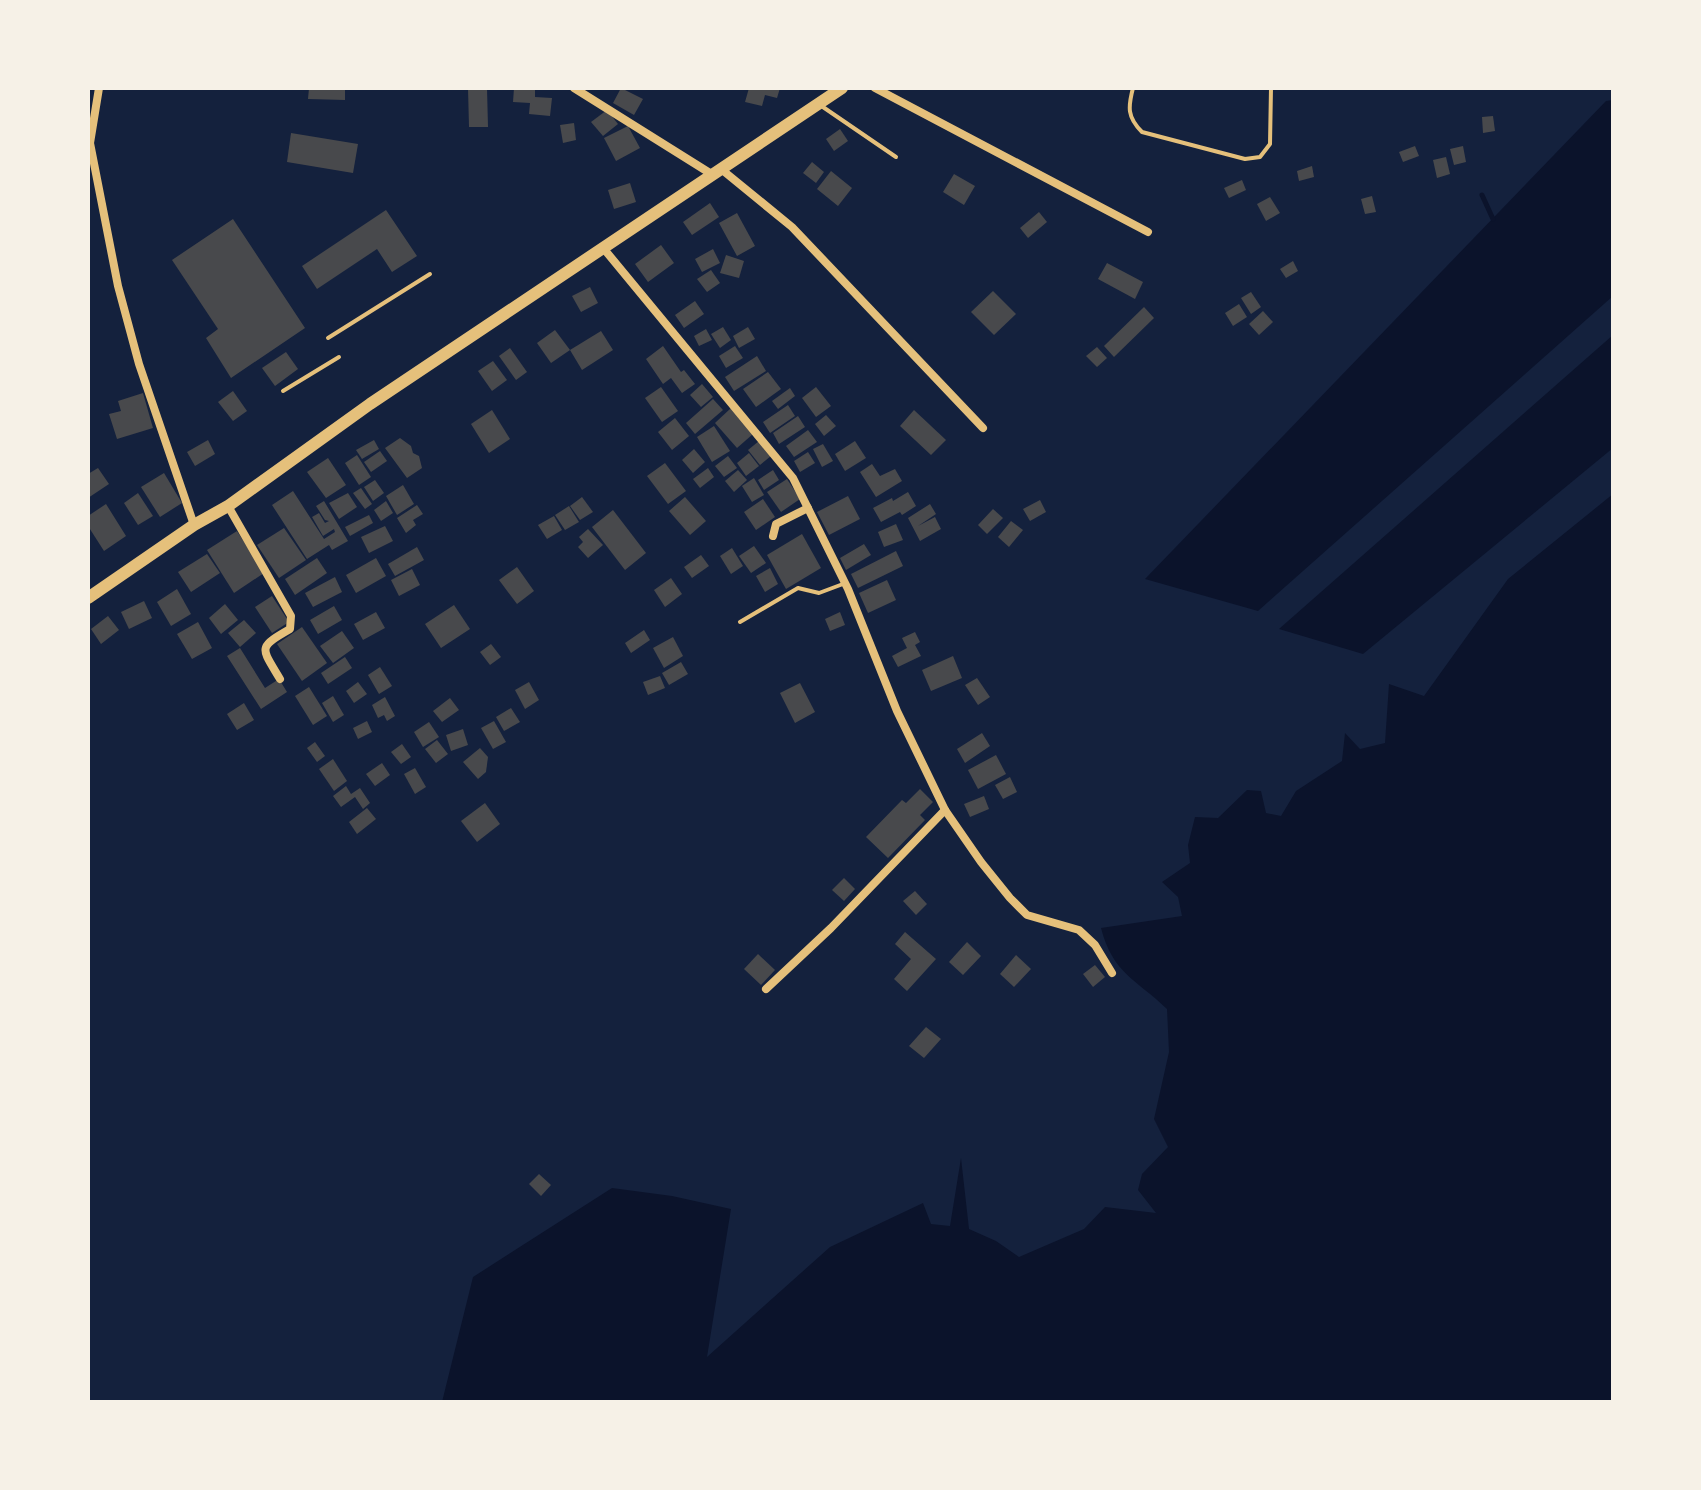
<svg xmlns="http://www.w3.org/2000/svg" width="1701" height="1490" font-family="'PT Serif',serif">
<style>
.water{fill:#0b132b}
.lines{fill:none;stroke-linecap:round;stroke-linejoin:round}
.stream{stroke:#0b132b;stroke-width:5}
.building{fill:#48494c}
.service{stroke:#e5c07b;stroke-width:4}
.minor{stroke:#e5c07b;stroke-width:8}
.primary{stroke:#e5c07b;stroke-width:12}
</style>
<rect width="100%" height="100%" fill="#14213d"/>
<g class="water">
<polygon points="1613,100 1613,296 1258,611 1145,579 1606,101"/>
<polygon points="1613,335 1613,448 1363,654 1279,629"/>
<path d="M 1613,494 L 1613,1402 L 442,1402 L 473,1277 L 612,1188 L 672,1196 L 731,1209 L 707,1357 L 830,1247 L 923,1203 L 931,1224 L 950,1226 L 961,1158 L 969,1229 L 996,1241 L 1019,1257 L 1084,1229 L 1105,1207 L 1156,1213 L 1138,1190 L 1142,1174 L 1168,1147 L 1154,1119 L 1169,1052 L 1167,1009 C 1136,979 1113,974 1101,928 L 1182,916 L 1178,897 L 1162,882 L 1190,863 L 1188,845 L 1195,817 L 1218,818 L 1247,790 L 1261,791 L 1266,813 L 1281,816 L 1296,791 L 1342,761 L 1345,733 L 1360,749 L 1385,743 L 1389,684 L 1424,696 L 1508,579 Z"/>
</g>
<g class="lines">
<polyline class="stream" points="1482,195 1493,219"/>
</g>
<g class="building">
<polygon points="309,88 345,88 345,100 308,99"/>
<polygon points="468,88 487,88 488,127 469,127"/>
<polygon points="514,88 535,88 535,97 552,98 550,116 529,114 530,103 513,102"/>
<polygon points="621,88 643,99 634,115 613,103"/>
<polygon points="749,88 780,88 777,98 765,95 762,106 745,102"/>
<polygon points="607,110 618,124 603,136 591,122"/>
<polygon points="1493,116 1495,131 1483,133 1482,117"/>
<polygon points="574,123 576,140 563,143 560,125"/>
<polygon points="628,126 640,148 616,161 604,138"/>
<polygon points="840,129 848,141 834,151 826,139"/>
<polygon points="291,133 358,144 353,173 287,162"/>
<polygon points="1415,146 1419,156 1403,162 1399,152"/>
<polygon points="1463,146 1466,162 1454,165 1450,149"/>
<polygon points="1446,157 1450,174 1437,178 1433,160"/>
<polygon points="812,162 824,172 816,183 803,173"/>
<polygon points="1312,166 1314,177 1299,181 1297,171"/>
<polygon points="831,171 852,188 838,206 817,189"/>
<polygon points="954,174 975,186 964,205 943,192"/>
<polygon points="1242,180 1246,190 1229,198 1224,188"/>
<polygon points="630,183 636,202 614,209 608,190"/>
<polygon points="1372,196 1376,212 1365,214 1361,199"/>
<polygon points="1270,197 1280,213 1266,221 1257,204"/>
<polygon points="710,203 719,217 692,235 683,222"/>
<polygon points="386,210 417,256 392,272 377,249 317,289 302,266"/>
<polygon points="1039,212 1047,222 1028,238 1020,228"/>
<polygon points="737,213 755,246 737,256 719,223"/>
<polygon points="233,219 305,328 231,378 206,338 218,329 172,260"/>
<polygon points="661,245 674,263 648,282 635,264"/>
<polygon points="713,249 720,263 702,272 695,259"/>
<polygon points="726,255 744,261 739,278 720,273"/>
<polygon points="1293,261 1298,271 1286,278 1280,269"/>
<polygon points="1107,263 1143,282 1135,299 1098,279"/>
<polygon points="711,270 720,283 707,292 697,279"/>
<polygon points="590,287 598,303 581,312 572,296"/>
<polygon points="993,291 1016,314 994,335 971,312"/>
<polygon points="1251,292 1261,307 1251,314 1241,298"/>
<polygon points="695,301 704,314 684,328 675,315"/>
<polygon points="1239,304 1247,317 1233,326 1225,313"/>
<polygon points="1144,307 1154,318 1114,357 1104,346"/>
<polygon points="1263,311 1273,322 1259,335 1249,324"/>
<polygon points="723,327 731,340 720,348 711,334"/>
<polygon points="748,327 755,339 739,348 733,336"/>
<polygon points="706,329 712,340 699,346 694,336"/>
<polygon points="555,330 570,350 551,363 537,343"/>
<polygon points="601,331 613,350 582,370 570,350"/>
<polygon points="663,346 681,372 684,370 695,384 682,393 671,378 663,384 646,359"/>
<polygon points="735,346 743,358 726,368 719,356"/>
<polygon points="1097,347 1107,358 1097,367 1086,356"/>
<polygon points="510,348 527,372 516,380 499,356"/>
<polygon points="286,352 298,369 275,386 262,368"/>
<polygon points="757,356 766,371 734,391 725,377"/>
<polygon points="493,361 507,380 492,391 478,371"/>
<polygon points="768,372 781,389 756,407 743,389"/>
<polygon points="702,384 713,397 701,407 690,395"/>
<polygon points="661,387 678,411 662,422 645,398"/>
<polygon points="816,387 831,406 816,417 802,398"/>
<polygon points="790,388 795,396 778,409 772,401"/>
<polygon points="233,391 247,411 233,421 218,402"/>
<polygon points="143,393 153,428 117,439 109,414 121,411 118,401"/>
<polygon points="713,399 723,410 695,434 686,423"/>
<polygon points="788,405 795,416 770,433 763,422"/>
<polygon points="731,408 753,434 737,448 715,423"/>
<polygon points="492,410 510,439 489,453 471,424"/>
<polygon points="914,410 946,440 931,455 900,426"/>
<polygon points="826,415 836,426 824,436 815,424"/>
<polygon points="798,416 805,427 779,444 773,433"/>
<polygon points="675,418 689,436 672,450 658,432"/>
<polygon points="714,426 730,451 712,462 697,437"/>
<polygon points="808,430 817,442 794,457 786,446"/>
<polygon points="400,438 411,446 413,453 419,456 422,468 407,478 385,448"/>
<polygon points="208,440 215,454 195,466 187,452"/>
<polygon points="374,440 379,449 362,459 356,450"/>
<polygon points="759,441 771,456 760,465 748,450"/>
<polygon points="855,441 866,458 845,471 835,454"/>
<polygon points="823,444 833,461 822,467 813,449"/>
<polygon points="694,449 705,462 693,473 682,460"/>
<polygon points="380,451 387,461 371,472 364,462"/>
<polygon points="808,452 815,463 800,472 794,461"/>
<polygon points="749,453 759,466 746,476 737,463"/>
<polygon points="357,455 371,477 359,485 345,463"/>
<polygon points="728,456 737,468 724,477 715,466"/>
<polygon points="328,458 346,485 326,498 307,472"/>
<polygon points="665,463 686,491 668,504 647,476"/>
<polygon points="872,464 880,476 895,469 902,481 876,497 860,472"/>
<polygon points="98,468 109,484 88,498 88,474"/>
<polygon points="708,468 714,477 700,488 693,479"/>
<polygon points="738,470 747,480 734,492 725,481"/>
<polygon points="773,470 779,480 764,490 758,480"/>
<polygon points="164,473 182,503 160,517 141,487"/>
<polygon points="754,478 764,495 752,502 742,486"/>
<polygon points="787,479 800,499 781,512 767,492"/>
<polygon points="375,480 384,493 373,501 364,487"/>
<polygon points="403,485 414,504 397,515 386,496"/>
<polygon points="361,488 372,504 365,509 353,493"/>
<polygon points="293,491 324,539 335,532 334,529 323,536 312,517 319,513 325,523 329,521 325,520 316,506 324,501 348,541 332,550 329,545 307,559 272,505"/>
<polygon points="908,492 916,506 902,515 900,512 881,522 873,508 892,498 893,501"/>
<polygon points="138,493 153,516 138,525 124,503"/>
<polygon points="348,493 357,507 339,519 329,503"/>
<polygon points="848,496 860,519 829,535 817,512"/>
<polygon points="582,497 593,512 580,520 570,506"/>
<polygon points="685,497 706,521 690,535 669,511"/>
<polygon points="763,499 775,517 756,530 744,512"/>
<polygon points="1040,500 1046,512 1030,521 1023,509"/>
<polygon points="386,501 393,513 381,521 374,510"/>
<polygon points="106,504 126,536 104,551 88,526 88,516"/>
<polygon points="930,504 936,514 918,526 935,517 941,529 920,541 908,518"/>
<polygon points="417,505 423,514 413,520 416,525 406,533 397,518"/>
<polygon points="569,506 579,522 565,530 555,515"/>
<polygon points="993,509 1003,518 987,534 978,525"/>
<polygon points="613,510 646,553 625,570 592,527"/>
<polygon points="369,515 373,523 350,536 345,527"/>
<polygon points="554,516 562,530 547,539 538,525"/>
<polygon points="1011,521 1023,530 1009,547 998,537"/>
<polygon points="896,524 903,540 884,547 878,532"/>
<polygon points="385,526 393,541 369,553 361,537"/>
<polygon points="284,528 306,560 279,578 257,545"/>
<polygon points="588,529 603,545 588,558 578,547 583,542 579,537"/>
<polygon points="237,531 264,573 234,593 207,550"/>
<polygon points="802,534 821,568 786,589 767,555"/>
<polygon points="864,544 871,555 846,570 840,558"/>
<polygon points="754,546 766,563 751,573 739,556"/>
<polygon points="417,547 424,560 395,576 388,564"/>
<polygon points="732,548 743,566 731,574 720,556"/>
<polygon points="896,551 903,566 858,588 851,574"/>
<polygon points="207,554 220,573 191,592 178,572"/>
<polygon points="701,555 709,566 692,578 684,567"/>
<polygon points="317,558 327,573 295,595 285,579"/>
<polygon points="376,558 386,576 356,593 346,575"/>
<polygon points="517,567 534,591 517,604 499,580"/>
<polygon points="770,568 778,584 765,592 756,576"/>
<polygon points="412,569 420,585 399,596 391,580"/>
<polygon points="335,577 342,592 313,607 305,593"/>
<polygon points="671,578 682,594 665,607 654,590"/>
<polygon points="887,580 896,600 868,613 859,593"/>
<polygon points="177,589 191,614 171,626 157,602"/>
<polygon points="272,596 289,622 272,633 255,607"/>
<polygon points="144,601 152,618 129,629 121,612"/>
<polygon points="225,604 238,620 221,634 209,618"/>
<polygon points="454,605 470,629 441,648 425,624"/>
<polygon points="334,606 342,620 318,634 310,620"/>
<polygon points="376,612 385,628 363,640 354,624"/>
<polygon points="840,612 845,625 830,631 825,619"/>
<polygon points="108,616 119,630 101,644 91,629"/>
<polygon points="244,620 256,633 240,647 228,633"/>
<polygon points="198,622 212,648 192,659 177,634"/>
<polygon points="302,627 327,663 302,681 277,644"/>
<polygon points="644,630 650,640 631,653 625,643"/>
<polygon points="342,631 354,648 333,663 320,646"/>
<polygon points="915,632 920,642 915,645 921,656 898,667 892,656 907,648 902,638"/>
<polygon points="673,637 683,656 664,668 653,648"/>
<polygon points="491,644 501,657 490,665 480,652"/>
<polygon points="240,648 265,688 279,679 287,692 261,709 227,656"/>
<polygon points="953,656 962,678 931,691 922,670"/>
<polygon points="345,657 352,668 328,684 321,673"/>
<polygon points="681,662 688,674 669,685 662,673"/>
<polygon points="380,667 392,686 379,694 368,675"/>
<polygon points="660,676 665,688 648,695 643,682"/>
<polygon points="977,678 990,697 978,705 965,685"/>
<polygon points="358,682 367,694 354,703 346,691"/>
<polygon points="529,682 539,700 525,709 515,690"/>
<polygon points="800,683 815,712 795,723 780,693"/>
<polygon points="309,687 327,716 313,725 295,696"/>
<polygon points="333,696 344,715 333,722 322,703"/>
<polygon points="385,697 395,716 387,721 384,715 378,718 372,705"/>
<polygon points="450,698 459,710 442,722 433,711"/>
<polygon points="244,703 254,720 237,730 227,714"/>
<polygon points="511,708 520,722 504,731 496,717"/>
<polygon points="367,721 372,732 358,739 353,728"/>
<polygon points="494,721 506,742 493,749 481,728"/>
<polygon points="429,722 439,737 423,747 414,732"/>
<polygon points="463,729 468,745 451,751 446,735"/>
<polygon points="982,733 990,746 965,763 957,749"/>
<polygon points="437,740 448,754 436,763 425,749"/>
<polygon points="315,742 325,756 317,762 307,748"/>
<polygon points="402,744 411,757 401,764 391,752"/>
<polygon points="480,748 488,757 486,772 478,779 463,762"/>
<polygon points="996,755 1006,774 978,789 968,770"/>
<polygon points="333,759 347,781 334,791 319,769"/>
<polygon points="382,763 390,775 375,786 366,774"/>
<polygon points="415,768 426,787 415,794 404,774"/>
<polygon points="1010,777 1017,792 1003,799 995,785"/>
<polygon points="346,786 351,794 360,788 370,803 363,809 355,797 341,807 333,796"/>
<polygon points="920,789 933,802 920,815 925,820 888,858 866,837 902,800 906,803"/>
<polygon points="984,796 989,809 970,817 964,804"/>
<polygon points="485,803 500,824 477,842 461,821"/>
<polygon points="367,808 376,819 357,834 349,822"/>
<polygon points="844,878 855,889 844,901 832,890"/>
<polygon points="915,891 927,904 916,915 903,901"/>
<polygon points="905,932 936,959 907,991 894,979 911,959 895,944"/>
<polygon points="967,942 981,956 963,975 949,962"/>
<polygon points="758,954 775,970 761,985 744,969"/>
<polygon points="1016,955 1031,969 1014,987 1000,974"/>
<polygon points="1095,965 1105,977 1093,987 1083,974"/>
<polygon points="926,1027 941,1039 924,1058 909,1046"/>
<polygon points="539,1174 551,1185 541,1196 529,1184"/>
</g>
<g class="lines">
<g class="service">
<path d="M 1133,88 C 1128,107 1127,117 1142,132 L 1245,159 L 1260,157 L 1270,144 L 1271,88"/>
<polyline points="820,105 896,157"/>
<polyline points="328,338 430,274"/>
<polyline points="283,391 339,357"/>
<polyline points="740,622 798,588 819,593 843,584"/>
</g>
<g class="minor">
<polyline points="99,88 90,143 118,286 139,364 194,525"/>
<polyline points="574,88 713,175"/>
<polyline points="875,88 1148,232"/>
<polyline points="721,169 792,227 983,428"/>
<polyline points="604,249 793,478 848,589 897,711 945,810 981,862 1010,898 1027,915 1079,930 1095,945 1112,973"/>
<path d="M 228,506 L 291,616 L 290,629 C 257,648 261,647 280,679"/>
<polyline points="773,536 776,524 808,508"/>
<polyline points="766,989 831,928 945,810"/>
</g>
<polyline class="primary" points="88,598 194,525 228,506 370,404 842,88"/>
</g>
<rect width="1701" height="1490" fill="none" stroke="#f6f1e7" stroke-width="180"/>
</svg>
